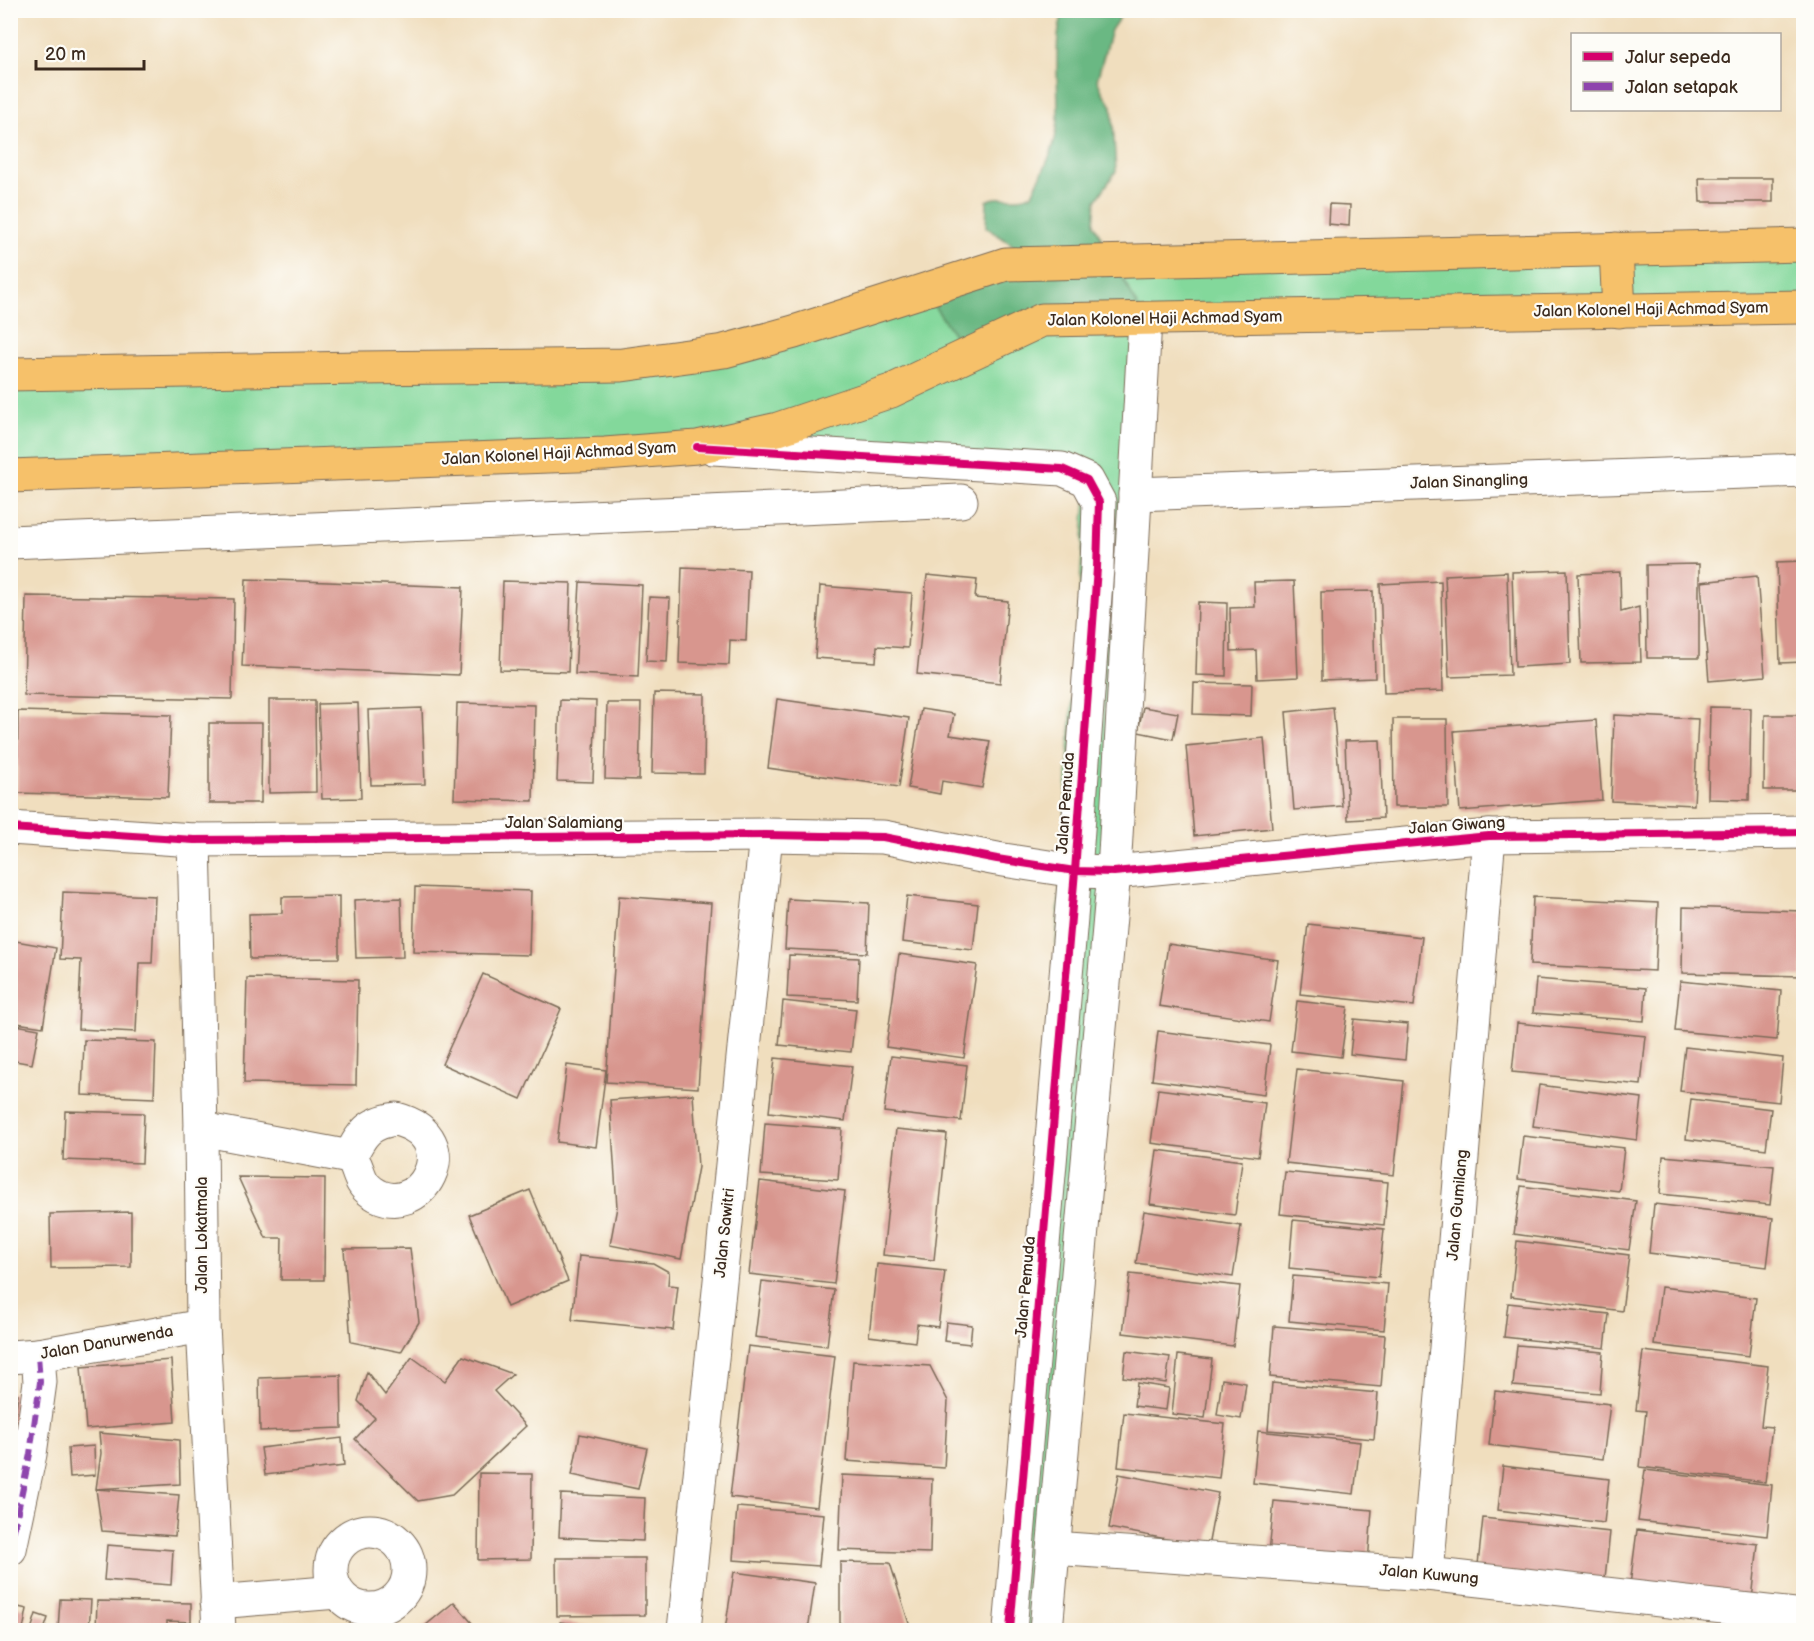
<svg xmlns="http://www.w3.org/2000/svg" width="1814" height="1641" font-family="'Balsamiq Sans',sans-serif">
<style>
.green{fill:#83d89b;stroke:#5f815c;stroke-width:1.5}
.forest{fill:#6ab883;stroke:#527150;stroke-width:1.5}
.building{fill:#d8968e}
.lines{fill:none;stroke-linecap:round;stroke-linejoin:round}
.minor-casing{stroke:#7a6956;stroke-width:35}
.major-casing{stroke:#7a6956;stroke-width:35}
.minor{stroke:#fff;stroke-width:33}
.major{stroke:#f6c16b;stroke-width:33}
.quiet{stroke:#8e44ad;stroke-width:6;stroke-dasharray:12 6;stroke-linecap:butt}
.cycleway-casing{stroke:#fdfcf7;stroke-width:11}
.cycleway{stroke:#d6006c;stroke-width:8}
.labels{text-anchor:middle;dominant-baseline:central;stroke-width:4.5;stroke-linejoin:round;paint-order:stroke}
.street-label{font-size:16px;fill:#3b2a1e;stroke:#fdfcf7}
</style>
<rect width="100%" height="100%" fill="#fdfcf7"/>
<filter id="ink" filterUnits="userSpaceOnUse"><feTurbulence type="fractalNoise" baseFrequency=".0167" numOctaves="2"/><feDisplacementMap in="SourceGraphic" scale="12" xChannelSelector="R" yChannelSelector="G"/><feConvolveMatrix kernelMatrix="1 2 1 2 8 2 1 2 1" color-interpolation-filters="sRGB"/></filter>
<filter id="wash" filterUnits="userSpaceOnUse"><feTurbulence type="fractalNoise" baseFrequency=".008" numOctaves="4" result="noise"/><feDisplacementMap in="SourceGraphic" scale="24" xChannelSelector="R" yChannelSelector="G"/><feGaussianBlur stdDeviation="1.35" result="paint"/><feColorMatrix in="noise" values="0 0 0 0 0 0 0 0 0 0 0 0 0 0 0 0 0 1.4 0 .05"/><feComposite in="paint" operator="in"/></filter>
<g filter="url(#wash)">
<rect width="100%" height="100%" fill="#f0debe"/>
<polygon class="green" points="1803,245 1803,307 1144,319 1046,1630 1010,1630 1087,480 698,447 11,477 10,374 614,365 1006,264"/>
<path class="forest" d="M 1065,11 L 1124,11 L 1111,30 L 1097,80 L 1103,93 L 1112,106 L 1116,171 L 1096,201 L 1094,224 L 1145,320 L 1076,320 L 969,356 L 923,290 L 1017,256 L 1014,246 L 986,227 L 987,201 C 1001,193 1018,203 1032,194 C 1044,169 1056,148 1058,120 C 1059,94 1052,30 1065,11 Z"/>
<g id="blocks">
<g class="building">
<polygon points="1699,178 1773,178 1773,202 1700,202"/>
<polygon points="1329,204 1350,205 1349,226 1328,224"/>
<polygon points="1803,561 1803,662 1780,663 1777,562"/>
<polygon points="1699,564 1699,658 1647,658 1646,565"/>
<polygon points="682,567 749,570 746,641 730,640 729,665 679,663"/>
<polygon points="1567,570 1570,664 1515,667 1512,572"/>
<polygon points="1507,572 1510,675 1449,677 1445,575"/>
<polygon points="1620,572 1621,612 1639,607 1641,662 1581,663 1578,574"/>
<polygon points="927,575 977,580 975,598 1008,601 1000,683 917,674"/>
<polygon points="1757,576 1765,676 1709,681 1701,582"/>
<polygon points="246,579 463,587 459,675 242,666"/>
<polygon points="503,581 571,583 568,672 500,670"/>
<polygon points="1294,581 1298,677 1257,679 1256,650 1231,651 1230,608 1255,607 1254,582"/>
<polygon points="1441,581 1443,691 1384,693 1380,584"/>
<polygon points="580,582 642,585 638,677 575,674"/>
<polygon points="820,586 912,593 908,648 877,646 876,662 815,658"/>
<polygon points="1373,591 1375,678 1322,680 1321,592"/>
<polygon points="26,596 234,599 232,699 24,695"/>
<polygon points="649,597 670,598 667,662 646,661"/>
<polygon points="1198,602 1227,603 1226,676 1196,675"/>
<polygon points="1194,683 1252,684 1251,716 1193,714"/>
<polygon points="654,693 705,694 704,774 652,773"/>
<polygon points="777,699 909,718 899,787 768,768"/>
<polygon points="269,700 315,700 316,792 269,793"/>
<polygon points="560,700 596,701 593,782 557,781"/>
<polygon points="358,703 361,798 322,799 318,704"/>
<polygon points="457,703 535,705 533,801 454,799"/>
<polygon points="607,703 641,703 639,780 605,779"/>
<polygon points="1143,707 1178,713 1173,739 1138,732"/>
<polygon points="1333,707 1342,806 1294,810 1286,712"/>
<polygon points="1710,707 1751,708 1749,800 1708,799"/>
<polygon points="422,708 425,784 371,785 368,710"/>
<polygon points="921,709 954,714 950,735 990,741 982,788 942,781 940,794 908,788"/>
<polygon points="18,711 171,715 168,797 17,793"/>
<polygon points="1614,715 1698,719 1694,805 1611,801"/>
<polygon points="1765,715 1803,715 1803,790 1764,790"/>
<polygon points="1393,719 1447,719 1448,807 1394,807"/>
<polygon points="1596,720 1602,800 1460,811 1454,731"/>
<polygon points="209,723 262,723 261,803 209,803"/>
<polygon points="1264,738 1272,828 1194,836 1186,746"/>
<polygon points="1380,740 1383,818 1348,820 1345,741"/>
<polygon points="415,887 531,891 529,955 413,952"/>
<polygon points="63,892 155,896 152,963 139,963 136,1032 78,1029 81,960 60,959"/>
<polygon points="339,896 339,958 250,959 249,914 282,913 282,897"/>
<polygon points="619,896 711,903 698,1088 606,1082"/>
<polygon points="907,896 978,904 973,950 902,942"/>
<polygon points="1533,897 1658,903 1655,971 1530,965"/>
<polygon points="401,898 403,957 356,958 354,900"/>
<polygon points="788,899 869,903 867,953 785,949"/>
<polygon points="1683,907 1803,911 1802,976 1682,973"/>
<polygon points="1308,924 1422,937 1414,1006 1300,994"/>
<polygon points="10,940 56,948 43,1027 10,1022"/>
<polygon points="1168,944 1278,960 1269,1022 1159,1006"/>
<polygon points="899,954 977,965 964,1058 886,1047"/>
<polygon points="789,955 859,958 857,1000 787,997"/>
<polygon points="483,974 561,1009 521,1099 442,1064"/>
<polygon points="247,978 358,980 356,1085 244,1083"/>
<polygon points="1536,979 1646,988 1644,1021 1533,1013"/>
<polygon points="1680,981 1781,991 1777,1040 1675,1031"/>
<polygon points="783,1001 856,1009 851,1052 779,1045"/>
<polygon points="1297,1001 1348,1007 1341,1057 1291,1051"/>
<polygon points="1354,1019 1408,1024 1405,1060 1350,1054"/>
<polygon points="1517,1023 1646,1036 1641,1085 1512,1072"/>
<polygon points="10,1024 39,1029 32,1064 10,1060"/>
<polygon points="1158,1031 1270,1045 1264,1095 1152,1080"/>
<polygon points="84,1040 156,1042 154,1098 82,1095"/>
<polygon points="1685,1047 1783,1058 1779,1102 1680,1091"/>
<polygon points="891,1056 967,1065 961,1121 884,1112"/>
<polygon points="775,1058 852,1066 845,1121 769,1112"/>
<polygon points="567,1065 606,1070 596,1147 557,1142"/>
<polygon points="1297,1069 1404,1081 1394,1175 1286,1163"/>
<polygon points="1539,1085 1642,1098 1637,1140 1533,1126"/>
<polygon points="1158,1089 1265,1103 1258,1157 1151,1143"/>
<polygon points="693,1094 698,1167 681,1259 610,1245 617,1207 610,1100"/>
<polygon points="1691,1099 1771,1109 1766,1149 1686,1139"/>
<polygon points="65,1111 144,1113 142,1163 63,1160"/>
<polygon points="765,1123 842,1129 838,1180 761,1175"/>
<polygon points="896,1129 947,1134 934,1260 883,1255"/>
<polygon points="1523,1136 1624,1148 1619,1191 1518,1179"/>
<polygon points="1157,1150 1242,1161 1235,1215 1150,1204"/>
<polygon points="1663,1156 1774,1166 1770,1205 1660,1194"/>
<polygon points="1285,1172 1388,1182 1384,1225 1280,1214"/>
<polygon points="238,1177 325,1178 324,1280 281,1280 282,1238 266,1238"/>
<polygon points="760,1181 845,1191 834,1284 749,1274"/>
<polygon points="1521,1186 1636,1201 1629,1250 1514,1234"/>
<polygon points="530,1190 568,1281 507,1307 469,1215"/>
<polygon points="1654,1204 1773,1218 1767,1267 1649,1253"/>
<polygon points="1144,1211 1241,1226 1233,1277 1136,1263"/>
<polygon points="131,1212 131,1267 51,1268 50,1214"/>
<polygon points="1293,1220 1384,1229 1379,1277 1289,1268"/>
<polygon points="1517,1241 1629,1255 1622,1311 1511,1296"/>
<polygon points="410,1248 419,1322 401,1352 351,1342 344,1249"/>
<polygon points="579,1256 653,1263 669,1272 668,1285 678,1286 673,1330 572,1320"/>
<polygon points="877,1264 945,1271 938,1327 917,1324 915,1342 869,1336"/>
<polygon points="1130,1274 1240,1286 1233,1346 1123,1333"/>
<polygon points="1293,1276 1388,1284 1384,1330 1289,1321"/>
<polygon points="762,1281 834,1290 827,1346 755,1337"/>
<polygon points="1661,1287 1756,1298 1749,1356 1654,1345"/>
<polygon points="1508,1303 1609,1314 1605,1348 1504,1337"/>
<polygon points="946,1322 972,1325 970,1344 944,1341"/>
<polygon points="1274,1326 1385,1335 1381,1387 1270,1377"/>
<polygon points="1517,1345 1603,1352 1600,1393 1513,1386"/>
<polygon points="748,1346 835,1356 817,1507 730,1497"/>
<polygon points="1126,1351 1170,1357 1166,1383 1123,1377"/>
<polygon points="1643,1351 1768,1366 1761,1426 1772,1427 1765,1482 1640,1467 1646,1411 1636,1410"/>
<polygon points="1178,1355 1212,1359 1205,1418 1172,1414"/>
<polygon points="463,1356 513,1374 494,1391 526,1426 452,1495 418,1501 355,1439 375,1418 358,1401 367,1372 385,1395 412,1357 445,1381"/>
<polygon points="171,1360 175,1422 86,1429 81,1367"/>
<polygon points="853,1361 930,1366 948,1401 944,1468 846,1461"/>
<polygon points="341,1375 342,1428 260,1431 259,1378"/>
<polygon points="1222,1379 1246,1383 1241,1419 1217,1415"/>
<polygon points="1137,1383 1169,1388 1166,1410 1134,1406"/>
<polygon points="1272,1383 1378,1393 1374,1439 1268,1430"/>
<polygon points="1495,1391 1610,1404 1603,1459 1489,1445"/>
<polygon points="10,1393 18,1394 12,1439 10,1439"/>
<polygon points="1124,1413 1225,1424 1219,1478 1118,1467"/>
<polygon points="1258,1431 1360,1442 1354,1494 1253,1483"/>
<polygon points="99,1433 179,1440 180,1484 96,1489 179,1495 175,1536 102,1531 96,1489 101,1453"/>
<polygon points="580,1434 647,1448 638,1489 572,1475"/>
<polygon points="342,1438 344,1466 265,1475 261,1448"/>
<polygon points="94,1446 95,1475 70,1477 68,1448"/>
<polygon points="1503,1466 1609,1479 1604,1523 1498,1510"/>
<polygon points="1645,1470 1772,1485 1767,1536 1638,1521"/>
<polygon points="479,1473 532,1474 531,1559 478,1560"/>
<polygon points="1119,1474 1218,1493 1208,1547 1109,1528"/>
<polygon points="842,1475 932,1479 930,1553 839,1550"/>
<polygon points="561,1494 645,1498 643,1541 559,1537"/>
<polygon points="1274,1501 1372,1510 1368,1563 1269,1553"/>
<polygon points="737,1507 824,1514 819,1566 733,1560"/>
<polygon points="1483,1518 1610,1532 1604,1587 1477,1574"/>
<polygon points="1637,1530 1758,1544 1752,1600 1630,1585"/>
<polygon points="107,1545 173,1550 171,1585 104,1580"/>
<polygon points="556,1558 645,1558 645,1615 557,1616"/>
<polygon points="840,1562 890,1563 911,1630 840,1630"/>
<polygon points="734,1572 815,1583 808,1630 725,1630"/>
<polygon points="60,1599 91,1600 89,1630 58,1630"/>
<polygon points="97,1601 191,1603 191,1622 167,1621 167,1630 96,1630"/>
<polygon points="454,1602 478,1630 420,1630"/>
<polygon points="10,1605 27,1609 23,1630 10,1630"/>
<polygon points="36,1614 48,1618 44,1630 31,1630"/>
<polygon points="560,1622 607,1629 607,1630 559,1630"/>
</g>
</g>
</g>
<g filter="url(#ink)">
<use href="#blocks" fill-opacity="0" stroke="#7a6956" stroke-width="1.5"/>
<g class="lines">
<defs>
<g id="minor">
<polyline points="713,448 1062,469 1087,480 1099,502 1097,568 1075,871 1010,1630"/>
<polyline points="1135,494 1804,470"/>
<polyline points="10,542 961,501"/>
<polyline points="10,828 194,840 766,835 883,837 997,859 1075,871 1114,872 1489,836 1804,832"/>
<polyline points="194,840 201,1129 203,1326 219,1630"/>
<path d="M 396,1119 C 470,1138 419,1225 372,1192 C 356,1181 360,1166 350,1157 C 362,1133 368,1123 396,1119 Z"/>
<polyline points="201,1129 350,1157"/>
<polyline points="10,1357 38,1355 203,1326"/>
<circle cx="370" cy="1570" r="39"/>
<polyline points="1053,1548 1427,1574 1804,1616"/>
<polyline points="10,1549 30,1454 40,1382 38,1355"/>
<polyline points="1427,1574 1489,836"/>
<polyline points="217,1602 337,1592"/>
<polyline points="684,1630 766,835"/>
<polyline points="1046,1630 1114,872 1145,320"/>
</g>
<g id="major">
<polyline points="1616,249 1619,311"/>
<polyline points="10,374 360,368 622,365 724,351 794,332 1006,264 1804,245"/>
<polyline points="10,476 605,454 697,447 778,429 891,391 1042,320 1804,307"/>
</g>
</defs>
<use href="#minor" class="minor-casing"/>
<use href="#major" class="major-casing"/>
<use href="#minor" class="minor"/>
<use href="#major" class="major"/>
<polyline class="quiet" points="10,1549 30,1454 40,1382 38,1355"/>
<defs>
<g id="cycleway">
<polyline points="697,447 1062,469 1087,480 1099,502 1097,568 1075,871 1010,1630"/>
<polyline points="10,828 194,840 766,835 883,837 997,859 1075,871 1114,872 1489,836 1804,832"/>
</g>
</defs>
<use href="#cycleway" class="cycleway-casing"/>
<use href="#cycleway" class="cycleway"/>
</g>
</g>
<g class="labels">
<g class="street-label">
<text transform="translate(1651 310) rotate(-1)">Jalan Kolonel Haji Achmad Syam</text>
<text transform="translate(1165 319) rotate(-1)">Jalan Kolonel Haji Achmad Syam</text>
<text transform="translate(559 454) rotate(-3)">Jalan Kolonel Haji Achmad Syam</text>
<text transform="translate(1469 482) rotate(-2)">Jalan Sinangling</text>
<text transform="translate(1066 803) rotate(-86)">Jalan Pemuda</text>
<text x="564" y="823">Jalan Salamiang</text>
<text transform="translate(1457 826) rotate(-4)">Jalan Giwang</text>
<text transform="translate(1458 1205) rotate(-85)">Jalan Gumilang</text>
<text transform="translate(725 1233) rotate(-84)">Jalan Sawitri</text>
<text transform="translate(202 1235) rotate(-90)">Jalan Lokatmala</text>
<text transform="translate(1026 1287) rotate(-85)">Jalan Pemuda</text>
<text transform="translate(107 1343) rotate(-10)">Jalan Danurwenda</text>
<text transform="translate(1429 1575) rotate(5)">Jalan Kuwung</text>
</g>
</g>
<rect width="1814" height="1641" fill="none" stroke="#fdfcf7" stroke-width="36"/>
<rect x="1571" y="33" width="210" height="78" fill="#fdfcf7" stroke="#afa8a0" stroke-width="1.5"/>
<rect x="1583" y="52" width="30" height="9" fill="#d6006c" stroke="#afa8a0" stroke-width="1.5"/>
<text x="1625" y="63" font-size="18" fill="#3b2a1e">Jalur sepeda</text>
<rect x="1583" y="82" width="30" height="9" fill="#8e44ad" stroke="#afa8a0" stroke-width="1.5"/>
<text x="1625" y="93" font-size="18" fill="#3b2a1e">Jalan setapak</text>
<path d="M36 60v9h108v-9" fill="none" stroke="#3b2a1e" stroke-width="3"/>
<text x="45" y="60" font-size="18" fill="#3b2a1e" stroke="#fdfcf7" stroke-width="4.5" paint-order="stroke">20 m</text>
</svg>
